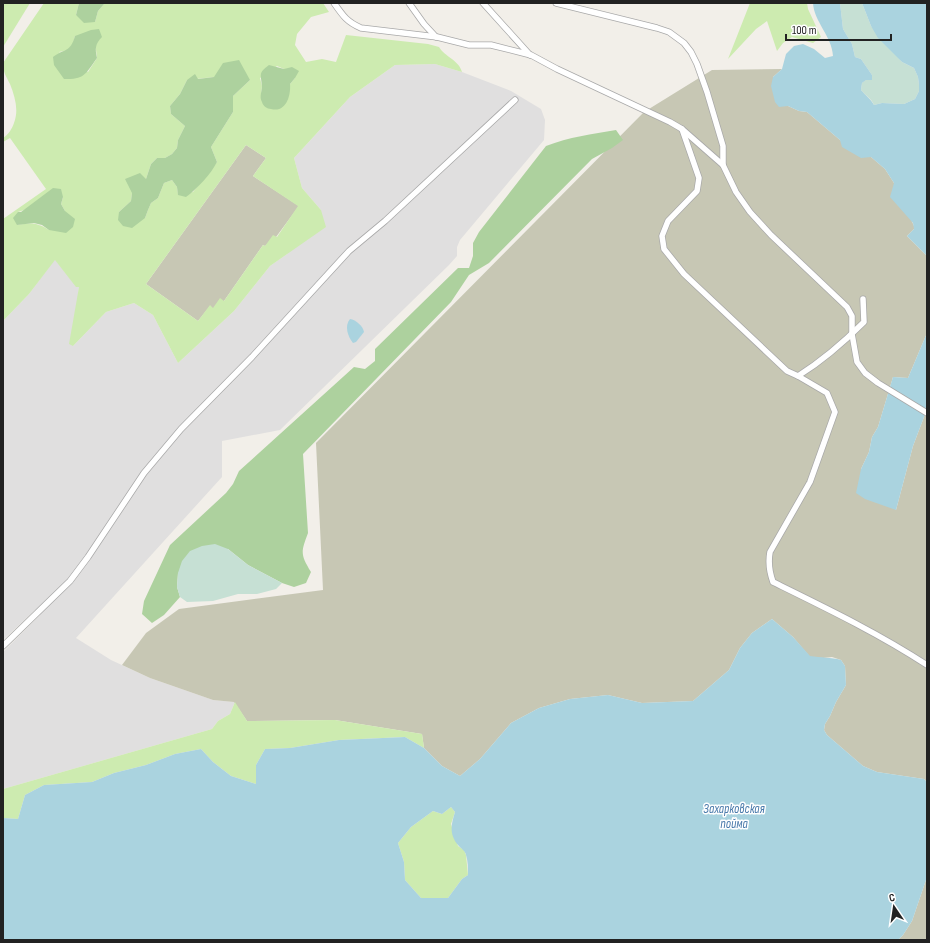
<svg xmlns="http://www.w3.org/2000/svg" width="930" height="943" font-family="'Sofia Sans Condensed',sans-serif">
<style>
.residential{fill:#e0dfdf}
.construction{fill:#c7c7b4}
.grass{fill:#cdebb0;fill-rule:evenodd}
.forest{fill:#add19e}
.wetland{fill:#c6e0d4}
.water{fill:#aad3df;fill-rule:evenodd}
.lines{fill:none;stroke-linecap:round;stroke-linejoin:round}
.minor-casing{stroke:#a9a9a9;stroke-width:7}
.minor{stroke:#fff;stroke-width:5.5}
.labels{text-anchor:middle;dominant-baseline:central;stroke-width:3;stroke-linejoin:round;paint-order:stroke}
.water-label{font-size:13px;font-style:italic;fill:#4a7aab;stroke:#fff}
</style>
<rect width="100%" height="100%" fill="#f2efe9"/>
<polygon class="residential" points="435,64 462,72 511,91 541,109 545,120 544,140 460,240 457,247 457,256 449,265 280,430 222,441 222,477 76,638 111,660 150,678 213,700 235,702 230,714 218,721 212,729 3,789 3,652 40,615 35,610 3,640 3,321 29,294 55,259 76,286 79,287 73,346 106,312 134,303 153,315 178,363 234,311 270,266 287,254 321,210 302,188 294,158 350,97 395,65"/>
<g class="construction">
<polygon points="782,69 773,77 788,106 799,111 807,112 840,140 871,157 885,169 894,183 914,226 914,229 907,236 927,256 927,333 908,378 893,377 878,427 872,437 869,452 861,469 896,510 913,446 927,409 927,782 924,779 877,772 863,766 827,735 824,730 825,724 830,716 836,702 846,685 845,666 841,660 832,657 823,658 810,657 793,637 772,619 752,633 740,648 729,670 693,701 642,703 608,695 570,699 539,708 511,723 480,759 460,776 442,766 424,748 422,734 335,720 247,721 234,702 213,700 150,678 122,665 146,633 179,609 323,590 316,443 644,112 712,70"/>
<polygon points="246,145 266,158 253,176 299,206 276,237 265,246 263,245 224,301 213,309 210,306 198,321 146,284"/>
<polygon points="927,877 927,940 898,940 903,935 912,921"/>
</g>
<g class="grass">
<polygon points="3,3 30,3 3,47"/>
<path d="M 44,3 L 79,3 L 76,15 L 95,22 L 98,11 L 105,3 L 323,3 L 329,12 L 311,17 L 297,34 L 295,45 L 306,62 L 322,59 L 336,62 L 346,35 L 428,44 L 439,47 C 445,57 459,60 462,72 L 435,64 L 395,65 L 350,97 L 294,158 L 302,188 L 321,210 L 326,227 L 270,266 L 234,311 L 178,363 L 153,315 L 134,303 L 106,312 L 73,346 L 69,344 L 79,287 L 76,287 L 55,260 L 29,294 L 3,321 L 3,219 L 46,189 L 10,138 L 3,142 L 3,138 C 8,135 12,129 14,123 C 19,110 15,97 10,84 C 6,76 3,72 3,63 ZM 75,36 L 96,43 L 96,50 L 97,58 L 88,72 L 59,52 L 68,50 L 73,44 ZM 277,66 L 284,69 L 295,78 L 290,84 L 261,95 L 262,86 L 260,78 ZM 214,77 L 250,80 L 233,96 L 233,112 L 211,147 L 217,162 L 193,192 L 178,194 L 177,187 L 172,180 L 164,183 L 158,198 L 151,203 L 148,210 L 145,218 L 119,212 L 131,201 L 132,193 L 146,179 L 151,164 L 157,158 L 165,158 L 172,154 L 177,148 L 178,140 L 185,126 L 171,114 L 170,106 L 180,94 L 187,80 ZM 246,145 L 266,158 L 253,176 L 298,206 L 277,237 L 273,235 L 265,246 L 263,245 L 224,301 L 220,298 L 213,308 L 210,305 L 198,321 L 146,284 ZM 63,197 L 61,204 L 65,211 L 49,230 C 36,222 31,223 17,225 L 18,212 Z"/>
<polygon points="750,3 807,3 808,9 821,37 813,43 792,37 783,43 777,51 767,21 756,29 728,59"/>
<polygon points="235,702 247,721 335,720 422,734 424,748 405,737 339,740 290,748 265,749 256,765 256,784 231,776 213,762 201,749 175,754 146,765 114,773 92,782 44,785 25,795 18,819 3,818 3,789 212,729 218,721 230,714"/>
<polygon points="451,807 455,812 451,824 458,846 464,850 466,855 468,875 462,879 448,898 421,898 405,880 404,862 398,843 411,827 433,811 442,814"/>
</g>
<g class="forest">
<polygon points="79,3 105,3 98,11 95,22 84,23 76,15"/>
<path d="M 99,29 L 102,37 C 95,44 95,49 97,58 C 86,73 85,80 64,79 L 54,65 L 53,57 C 65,48 70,53 75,36 L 91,30 Z"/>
<path d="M 239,60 L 250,80 L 233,96 L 233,112 L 211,147 L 217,162 C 211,174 197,189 186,197 L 178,195 L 177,187 L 172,180 L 164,183 L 158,198 L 151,203 L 148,210 L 145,218 L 132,228 L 123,226 L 118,220 L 119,212 L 131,201 L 132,193 L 125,179 L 140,173 L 146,179 L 151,164 L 157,158 L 165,158 L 172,154 L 177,148 L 178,140 L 185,126 L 171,114 L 170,106 L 180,94 L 187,80 L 195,74 L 198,79 L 214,77 L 223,63 Z"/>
<path d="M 269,65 L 284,69 L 292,67 L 299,71 L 295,78 L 290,84 C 291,96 286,113 271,109 C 267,109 263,106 262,102 C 259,97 262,91 262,86 C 261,74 258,73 269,65 Z"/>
<path d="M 616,130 L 623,140 L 612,148 L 592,159 L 489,263 L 469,275 L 451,302 L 303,454 L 308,533 C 301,552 300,554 311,572 L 306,583 L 294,587 L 282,583 L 248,565 L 228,549 L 178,573 L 177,587 L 180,597 L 164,615 L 152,623 L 142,614 L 144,601 L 170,545 L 226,493 L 233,484 L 239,471 L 354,367 L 365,369 L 375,361 L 375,349 L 458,268 L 469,268 L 473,256 L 473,243 L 479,232 L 546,146 C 569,137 592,134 616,130 Z"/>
<polygon points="53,188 61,189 63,197 61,204 65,211 75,219 73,227 66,233 49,230 42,225 34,223 17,225 13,218 18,212 21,212"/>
</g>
<g class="wetland">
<path d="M 840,3 L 862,3 L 871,26 L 902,62 L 914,68 L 918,77 L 919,85 L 919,91 L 915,99 L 904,104 L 882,103 L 874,105 C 871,98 866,96 861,90 L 862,83 L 872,75 L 861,59 L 855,57 L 852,44 L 843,29 Z"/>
<polygon points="215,544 228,549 248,565 282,583 276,589 257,594 238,594 213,601 187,602 180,597 177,587 178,573 182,561 190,551 202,546"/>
</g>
<g class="water">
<path d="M 813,3 L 840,3 L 843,29 L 852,44 L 855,57 L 861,59 L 872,75 L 872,80 L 866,80 L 862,83 L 861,90 C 866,96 870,98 874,105 L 882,103 L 904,104 L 915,99 L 919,91 L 919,85 L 918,77 L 914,68 L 902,62 L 878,38 L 871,26 L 862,3 L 927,3 L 927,256 L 907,236 L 914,229 L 913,223 L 890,197 L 894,183 L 885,169 L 871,157 L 861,158 L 842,147 L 840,140 L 807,112 L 799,111 L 788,106 L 779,107 L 775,102 L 771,86 L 773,77 L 782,69 L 786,54 L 794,46 L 803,44 L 814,49 L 825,58 L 833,56 C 832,36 814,22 813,3 Z"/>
<path d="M 350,319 C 356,320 363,326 364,332 L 356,342 L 353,343 C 348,337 344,326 350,319 Z"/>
<polygon points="927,333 927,409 913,446 896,510 865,499 856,493 861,469 869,452 872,437 878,427 893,377 908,378"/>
<path d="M 772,619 L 793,637 L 810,656 C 821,658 831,657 841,660 L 845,666 L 846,685 L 836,702 L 830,716 L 825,724 L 824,730 L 827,735 L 863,766 L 877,772 L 924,779 L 927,782 L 927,877 L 912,921 L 903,935 L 898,940 L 3,940 L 3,818 L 18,819 L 25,795 L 44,785 L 92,782 L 114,773 L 146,765 L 175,754 L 201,749 L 213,762 L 231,776 L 256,784 L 256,765 L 265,749 L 290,748 L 339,740 L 405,737 L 424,748 L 442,766 L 460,776 L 480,759 L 511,723 L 539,708 L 570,699 L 608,695 L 642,703 L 693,701 L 729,670 L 740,648 L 752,633 ZM 451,807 L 455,812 C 451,825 449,834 458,845 C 461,849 465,850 466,855 C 468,861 468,868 468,875 L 462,879 L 448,898 L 421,898 L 405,880 L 404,862 L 398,843 L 411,827 L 433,811 L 442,814 Z"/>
</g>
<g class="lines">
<defs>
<g id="minor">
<path d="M 334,3 C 343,16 347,22 361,28 L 437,37 L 469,45 L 491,45 L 531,55 L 557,69 L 670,122 L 682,129 L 699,178 L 697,191 L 668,221 L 662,236 L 664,249 L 684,274 L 787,371 L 798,376 C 822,361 844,342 864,322 L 863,299"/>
<polyline points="409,3 424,24 436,37"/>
<polyline points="483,3 530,55"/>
<polyline points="556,3 657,28 669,32 684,43 691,52 697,64 707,92 723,146 723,165 736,192 750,212 771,235 847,307 852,316 852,334 857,362 865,373 878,383 927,413"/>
<polyline points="682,129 723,165"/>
<path d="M 798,376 L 827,393 L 835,412 L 810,482 L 770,552 C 768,563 769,571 773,582 C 826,608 878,633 927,665"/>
<polyline points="3,646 70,581 88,557 144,473 181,429 252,357 349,251 385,221 515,100"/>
</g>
</defs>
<use href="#minor" class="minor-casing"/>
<use href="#minor" class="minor"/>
</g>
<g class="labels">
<g class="water-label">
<text x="734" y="809">Захарковская<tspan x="734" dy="15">пойма</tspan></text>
</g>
</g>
<rect width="930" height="943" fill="none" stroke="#222222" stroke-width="8"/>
<g transform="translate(894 907) rotate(347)" stroke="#ffffff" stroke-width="3" paint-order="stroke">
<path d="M0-3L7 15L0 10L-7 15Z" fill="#222222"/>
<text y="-6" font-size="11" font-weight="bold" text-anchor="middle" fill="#222222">С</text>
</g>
<path d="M786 34v6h105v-6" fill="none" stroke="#222222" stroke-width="2"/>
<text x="792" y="34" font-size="12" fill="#222222" stroke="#ffffff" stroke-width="3" paint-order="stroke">100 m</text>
</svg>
